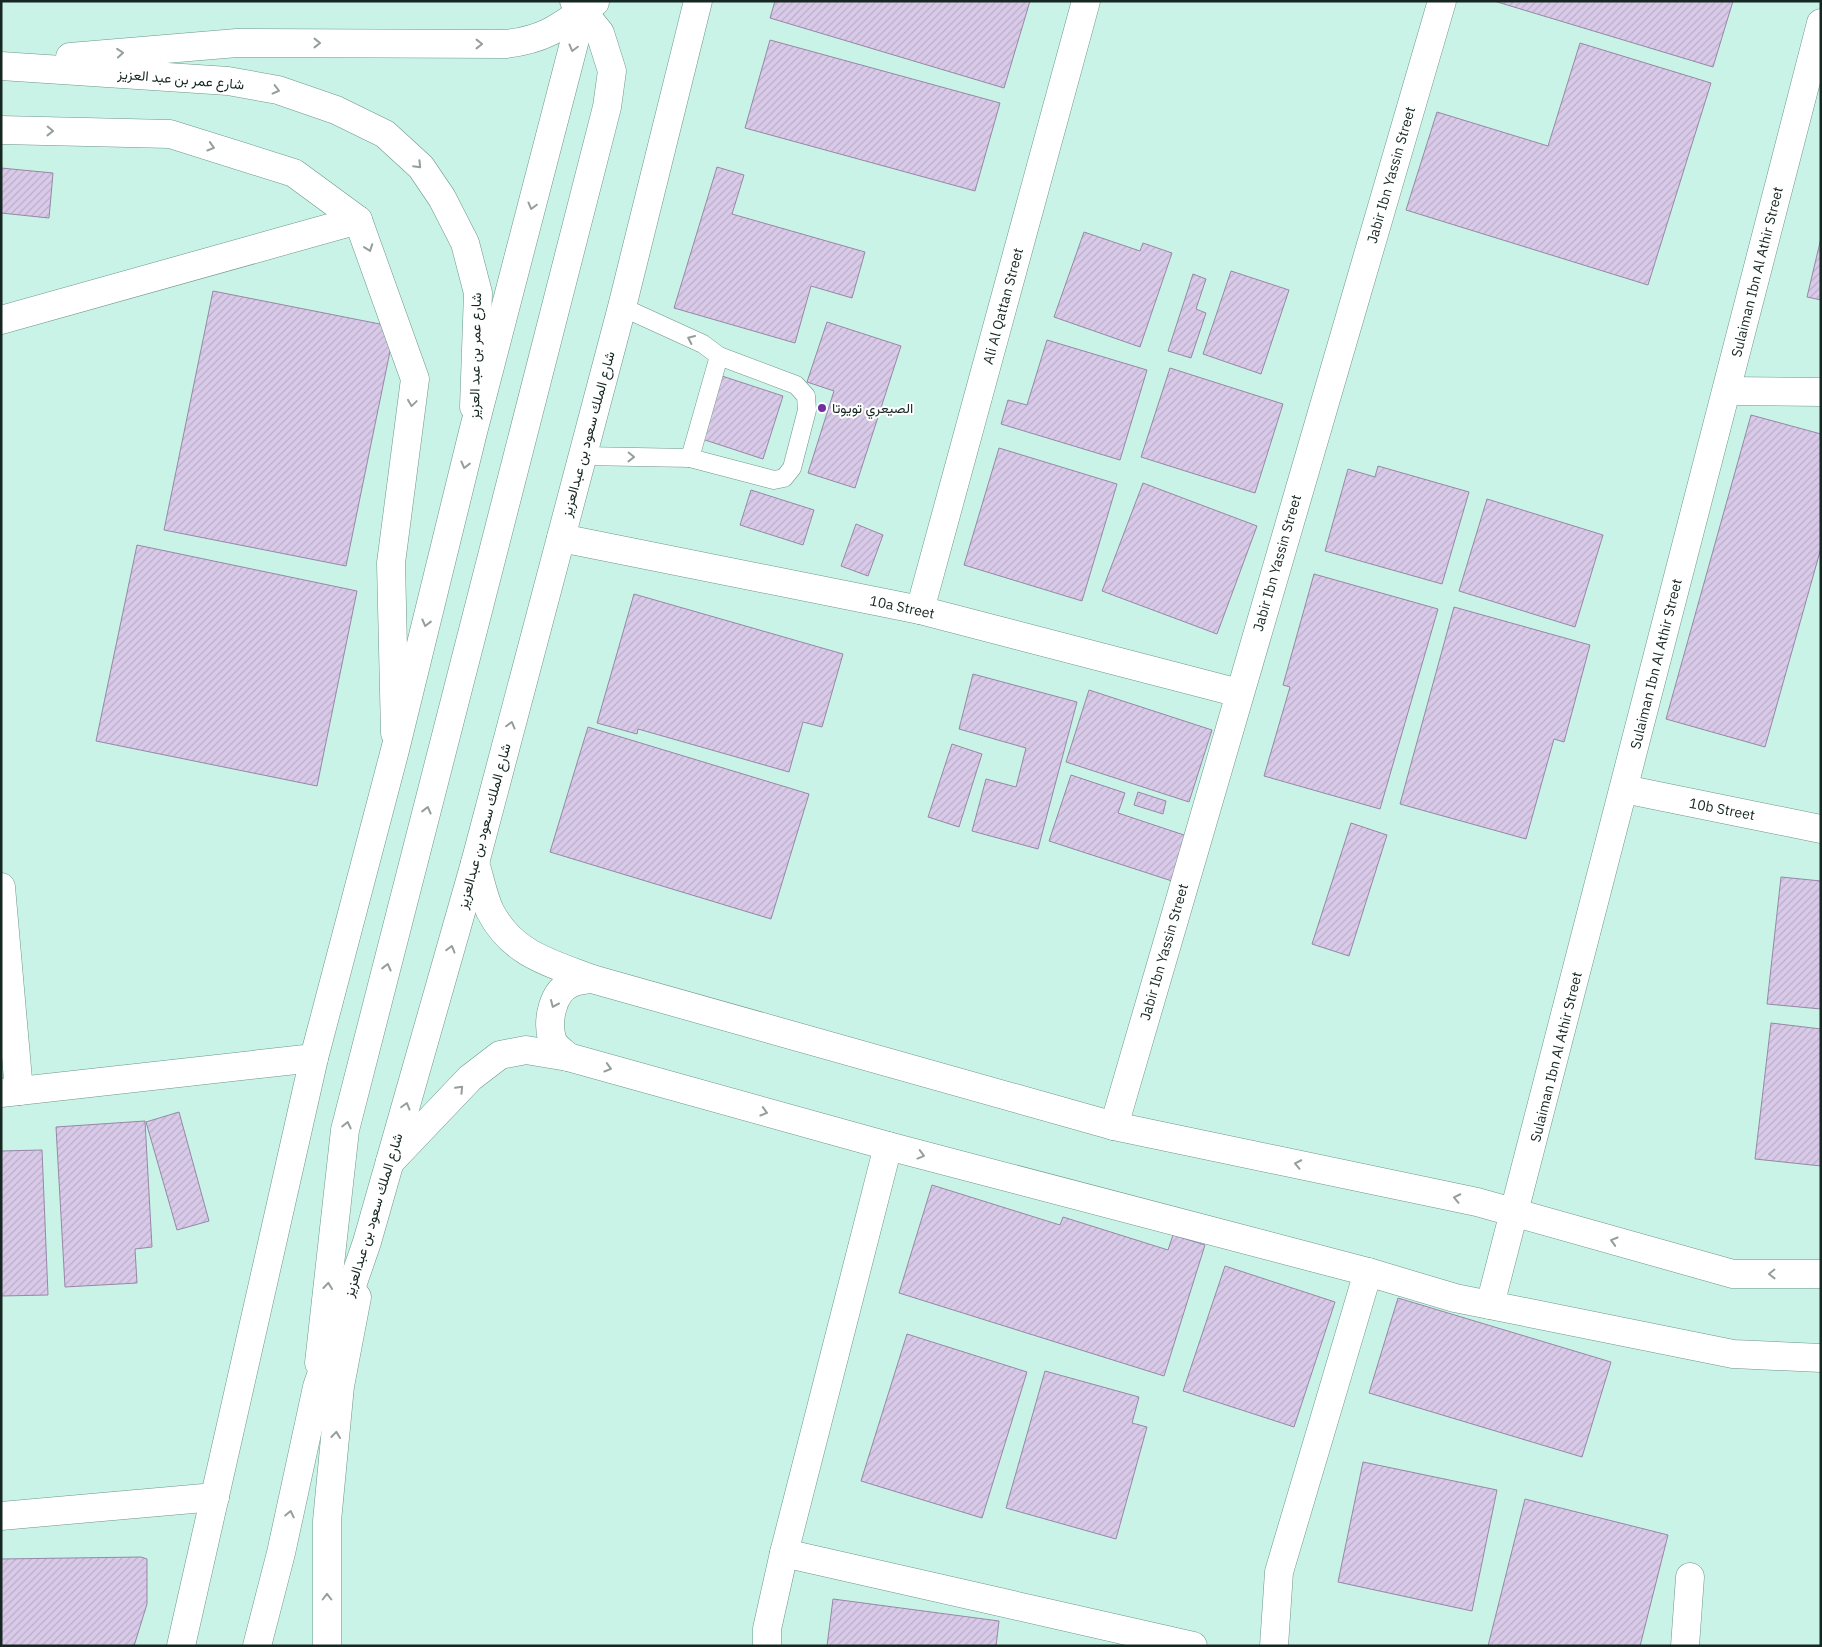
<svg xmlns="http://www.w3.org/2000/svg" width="1822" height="1647" font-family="'IBM Plex Sans',Vazirmatn,sans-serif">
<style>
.building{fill:url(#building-hatch);stroke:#9788a6}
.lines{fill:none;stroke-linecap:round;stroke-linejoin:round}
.lane-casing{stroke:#6e968b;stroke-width:19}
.street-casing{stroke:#6e968b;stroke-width:29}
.secondary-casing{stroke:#6e968b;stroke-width:29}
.primary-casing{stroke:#6e968b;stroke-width:29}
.lane{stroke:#fff;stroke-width:18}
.street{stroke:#fff;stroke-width:28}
.secondary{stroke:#fff;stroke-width:28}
.primary{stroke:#fff;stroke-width:28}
.oneway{stroke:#969e9c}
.poi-dot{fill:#722ea2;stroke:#fff;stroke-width:2}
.labels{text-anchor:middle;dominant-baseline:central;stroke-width:4;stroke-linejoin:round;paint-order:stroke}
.street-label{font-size:14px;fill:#162722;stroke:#fff}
.poi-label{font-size:14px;fill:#162722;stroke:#fff;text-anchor:start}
</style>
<defs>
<pattern id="building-hatch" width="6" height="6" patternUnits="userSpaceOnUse" patternTransform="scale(1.25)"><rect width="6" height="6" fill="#dacaea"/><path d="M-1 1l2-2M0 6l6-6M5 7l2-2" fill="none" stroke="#baaec8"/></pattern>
</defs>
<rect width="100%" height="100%" fill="#c8f3e6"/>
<g class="building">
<polygon points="775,1 1030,1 1004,88 770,18"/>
<polygon points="1494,1 1733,1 1713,67"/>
<polygon points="770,40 1000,103 975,191 745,128"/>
<polygon points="1580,43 1711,83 1648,285 1406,210 1437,112 1548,146"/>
<polygon points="717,167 744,175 732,214 865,252 852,298 811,286 795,343 674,308"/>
<polygon points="1,168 53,173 49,218 1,213"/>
<polygon points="1084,232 1140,251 1143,243 1172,253 1140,347 1054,317"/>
<polygon points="1821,238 1821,300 1807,297"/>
<polygon points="1231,271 1289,290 1261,374 1203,354"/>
<polygon points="1193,274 1206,279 1196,309 1206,313 1191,358 1168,351"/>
<polygon points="213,291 395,327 346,566 164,530"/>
<polygon points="827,322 901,346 855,488 808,473 834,391 807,382"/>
<polygon points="1047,340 1147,370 1120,460 1001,424 1008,400 1027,405"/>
<polygon points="1170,368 1283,404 1255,493 1141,457"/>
<polygon points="722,376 783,396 763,459 702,439"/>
<polygon points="1751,415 1821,434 1821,548 1765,747 1666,719"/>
<polygon points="999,448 1117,484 1082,601 964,565"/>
<polygon points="1378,466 1469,492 1442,584 1325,551 1348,469 1375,477"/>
<polygon points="1143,483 1257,526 1217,634 1102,591"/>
<polygon points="751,490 814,510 803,545 740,525"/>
<polygon points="1487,499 1603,535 1575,627 1459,591"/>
<polygon points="856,524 883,535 868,576 841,566"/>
<polygon points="137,545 357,591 317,786 96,741"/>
<polygon points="1314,574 1438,609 1380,809 1264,776 1290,687 1283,685"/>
<polygon points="634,594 843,654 822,727 803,722 789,772 638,729 637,734 597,723"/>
<polygon points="1454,607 1590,645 1564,742 1554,739 1526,839 1400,804"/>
<polygon points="973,674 1077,702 1038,849 972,831 986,779 1016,787 1026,748 959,729"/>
<polygon points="1089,690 1212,730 1189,802 1066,762"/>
<polygon points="588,727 809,794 771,919 550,852"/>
<polygon points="952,744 982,754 959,827 928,817"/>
<polygon points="1071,775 1125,793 1118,813 1190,837 1175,882 1049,841"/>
<polygon points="1138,792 1166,801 1163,814 1134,805"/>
<polygon points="1351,823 1387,835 1349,956 1312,944"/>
<polygon points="1781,877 1821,881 1821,1009 1767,1004"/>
<polygon points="1771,1023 1821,1029 1821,1166 1755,1159"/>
<polygon points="179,1112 209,1221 177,1230 146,1122"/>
<polygon points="145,1121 152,1247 135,1249 137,1283 65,1287 56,1127"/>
<polygon points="42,1150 48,1295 1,1296 1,1151"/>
<polygon points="932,1185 1060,1225 1063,1217 1168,1250 1173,1235 1205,1245 1164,1376 899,1293"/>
<polygon points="1225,1266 1335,1302 1294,1427 1183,1391"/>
<polygon points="1398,1298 1611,1362 1582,1457 1369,1393"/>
<polygon points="907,1334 1027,1372 982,1518 861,1481"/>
<polygon points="1045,1371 1139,1397 1132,1423 1147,1427 1116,1539 1006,1508"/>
<polygon points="1363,1462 1497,1490 1472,1611 1338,1582"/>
<polygon points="1525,1499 1668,1535 1640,1646 1488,1646"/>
<polygon points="141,1557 147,1559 147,1604 134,1646 1,1646 1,1559"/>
<polygon points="833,1599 999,1621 996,1646 827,1646"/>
</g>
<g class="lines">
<defs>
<g id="lane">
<polyline points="583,456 690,458 719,356 703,344 622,307"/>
<polyline points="690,458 774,480 784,478 792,468 807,410 806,396 796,385 719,356"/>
</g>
<g id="street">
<polyline points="1,130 170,134 294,173 358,220 415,379 391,563 395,733"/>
<polyline points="1,320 358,220"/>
<polyline points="1727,391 1821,392"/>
<polyline points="561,538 920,610 1239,693"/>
<polyline points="920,610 1086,1"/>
<polyline points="1624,789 1821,829"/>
<path d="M 475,863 C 480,878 483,896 490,911 C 512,954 550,963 592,979 L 1114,1126 L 1477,1202 L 1733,1274 L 1821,1274"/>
<polyline points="1,887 19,1091"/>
<path d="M 568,1057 C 563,1052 554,1046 552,1039 C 547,1021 552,991 572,983 C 578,980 586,980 592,979"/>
<polyline points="1,1093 314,1058"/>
<polyline points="1114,1126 1442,1"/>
<polyline points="390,1162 470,1078 500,1055 526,1050 568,1057 888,1146 1368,1272 1455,1298 1733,1354 1821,1358"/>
<polyline points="1490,1305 1821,23"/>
<polyline points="1,1516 215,1497"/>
<polyline points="784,1553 1193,1646"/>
<polyline points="327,1646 327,1521 340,1386 357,1297"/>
<polyline points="767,1646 767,1629 784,1553 888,1146"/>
<polyline points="1274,1646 1279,1572 1368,1272"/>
<polyline points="1685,1646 1690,1577"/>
</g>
<g id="secondary">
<path d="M 70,57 L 237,43 L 506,44 C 548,39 562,25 595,2"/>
<polyline points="1,66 228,81 278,90 336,110 385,134 421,167 442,198 465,243 478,293 474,407"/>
<polyline points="319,1363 345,1130 607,107 612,71 600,33 574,1"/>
</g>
<g id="primary">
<polyline points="181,1646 314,1058 395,750 473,432 585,1"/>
<polyline points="257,1646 281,1553 317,1387 367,1242 475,863 622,307 698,1"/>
</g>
</defs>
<use href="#lane" class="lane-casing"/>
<use href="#street" class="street-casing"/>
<use href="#secondary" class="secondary-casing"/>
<use href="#primary" class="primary-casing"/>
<use href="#lane" class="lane"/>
<use href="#street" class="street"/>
<use href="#secondary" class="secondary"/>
<use href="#primary" class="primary"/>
</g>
<defs><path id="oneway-chevron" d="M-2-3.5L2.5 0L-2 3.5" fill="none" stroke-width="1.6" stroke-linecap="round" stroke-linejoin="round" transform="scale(1.25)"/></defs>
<g class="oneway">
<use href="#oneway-chevron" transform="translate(317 43)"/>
<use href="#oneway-chevron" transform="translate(479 44)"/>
<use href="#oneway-chevron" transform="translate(573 48) rotate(105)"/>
<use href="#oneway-chevron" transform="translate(120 53) rotate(-5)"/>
<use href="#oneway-chevron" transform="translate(276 90) rotate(14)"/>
<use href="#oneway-chevron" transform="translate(50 131) rotate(1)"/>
<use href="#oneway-chevron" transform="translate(211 147) rotate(17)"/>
<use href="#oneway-chevron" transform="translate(418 165) rotate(46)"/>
<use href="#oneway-chevron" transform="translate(532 206) rotate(105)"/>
<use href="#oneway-chevron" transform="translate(369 248) rotate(70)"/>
<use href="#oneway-chevron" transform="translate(691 339) rotate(-155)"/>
<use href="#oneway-chevron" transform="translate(412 403) rotate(98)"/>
<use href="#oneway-chevron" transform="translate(631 457) rotate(1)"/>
<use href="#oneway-chevron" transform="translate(465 465) rotate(104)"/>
<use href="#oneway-chevron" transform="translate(426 623) rotate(104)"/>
<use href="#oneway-chevron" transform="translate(511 725) rotate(-75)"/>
<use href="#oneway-chevron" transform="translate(427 810) rotate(-76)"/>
<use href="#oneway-chevron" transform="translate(451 949) rotate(-74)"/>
<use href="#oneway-chevron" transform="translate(387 967) rotate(-76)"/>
<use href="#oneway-chevron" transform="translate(554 1004) rotate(114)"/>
<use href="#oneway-chevron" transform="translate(608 1068) rotate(16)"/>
<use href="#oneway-chevron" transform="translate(460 1089) rotate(-46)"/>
<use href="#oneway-chevron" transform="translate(406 1106) rotate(-74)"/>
<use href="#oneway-chevron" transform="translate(764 1112) rotate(16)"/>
<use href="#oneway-chevron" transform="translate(347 1125) rotate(-77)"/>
<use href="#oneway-chevron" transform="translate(921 1155) rotate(15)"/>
<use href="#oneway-chevron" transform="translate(1298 1164) rotate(-168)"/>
<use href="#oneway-chevron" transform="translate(1457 1198) rotate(-168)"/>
<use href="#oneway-chevron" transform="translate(1614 1241) rotate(-164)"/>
<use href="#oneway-chevron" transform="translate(1772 1274) rotate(179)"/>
<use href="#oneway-chevron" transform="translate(328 1286) rotate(-84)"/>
<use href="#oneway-chevron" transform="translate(336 1435) rotate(-84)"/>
<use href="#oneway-chevron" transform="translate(290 1514) rotate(-78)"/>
<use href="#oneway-chevron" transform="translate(327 1597) rotate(-90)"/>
</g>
<circle class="poi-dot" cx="822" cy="408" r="5"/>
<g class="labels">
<g class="street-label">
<text transform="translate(181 79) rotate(5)">شارع عمر بن عبد العزيز</text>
<text transform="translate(1391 175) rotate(-74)">Jabir Ibn Yassin Street</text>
<text transform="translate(1757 272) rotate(-76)">Sulaiman Ibn Al Athir Street</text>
<text transform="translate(1003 306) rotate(-75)">Ali Al Qattan Street</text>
<text transform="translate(475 356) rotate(-89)">شارع عمر بن عبد العزيز</text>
<text transform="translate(588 434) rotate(-75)">شارع الملك سعود بن عبدالعزيز</text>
<text transform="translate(1277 563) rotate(-74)">Jabir Ibn Yassin Street</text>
<text transform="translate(902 607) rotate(12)">10a Street</text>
<text transform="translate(1656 664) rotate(-76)">Sulaiman Ibn Al Athir Street</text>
<text transform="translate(1722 809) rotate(11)">10b Street</text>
<text transform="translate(484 826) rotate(-75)">شارع الملك سعود بن عبدالعزيز</text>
<text transform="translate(1164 952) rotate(-74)">Jabir Ibn Yassin Street</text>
<text transform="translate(1556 1057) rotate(-76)">Sulaiman Ibn Al Athir Street</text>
<text transform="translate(373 1215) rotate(-73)">شارع الملك سعود بن عبدالعزيز</text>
</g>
<g class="poi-label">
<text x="832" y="408">الصيعري تويوتا</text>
</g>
</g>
<rect width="1822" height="1647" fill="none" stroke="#162722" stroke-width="5"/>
</svg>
